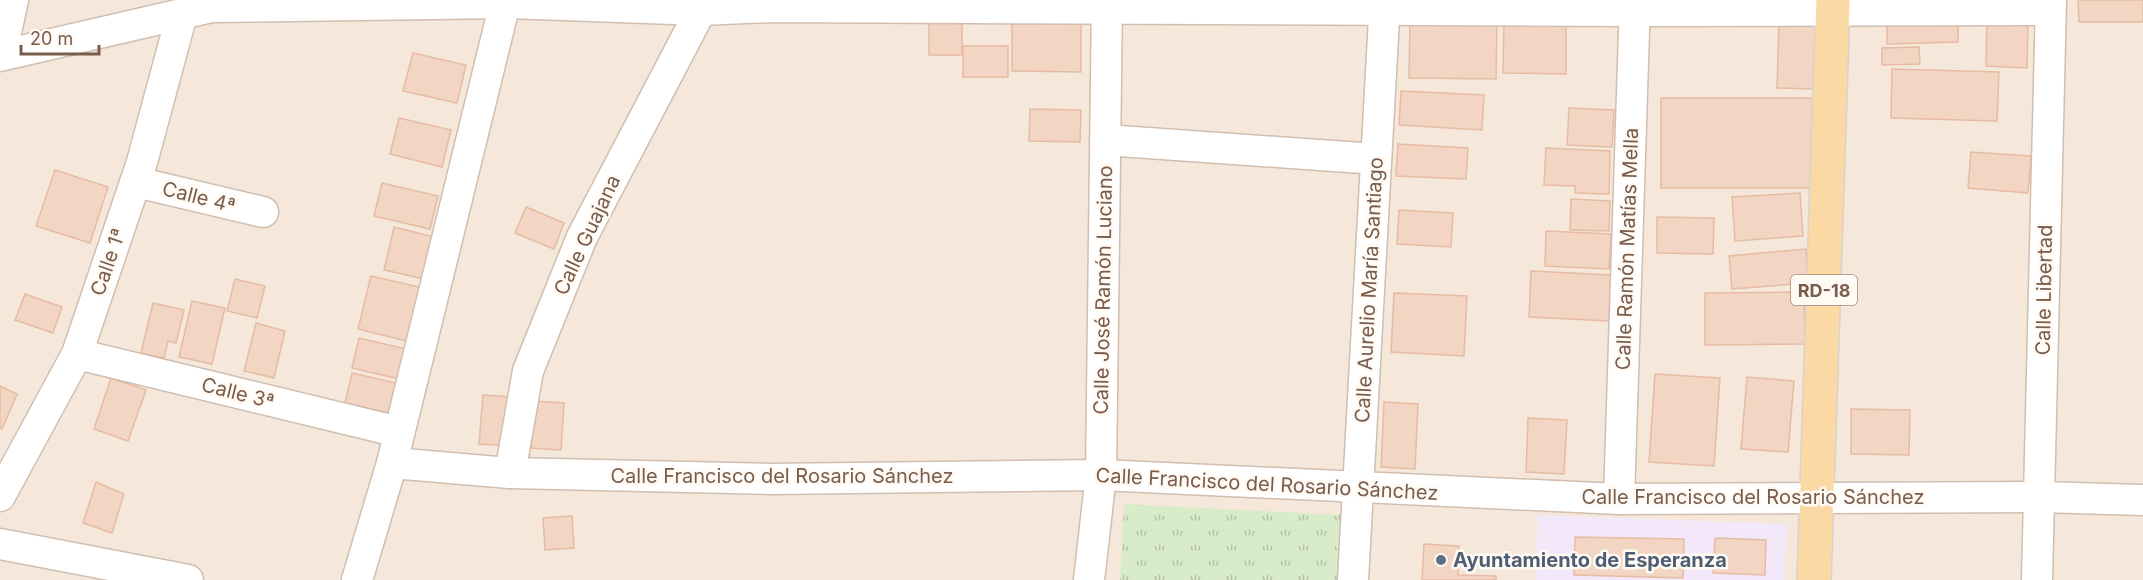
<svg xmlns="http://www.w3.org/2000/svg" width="2143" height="580" font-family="Inter,sans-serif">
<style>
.residential{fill:#f5e8da}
.education{fill:#f3e8fa}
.park{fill:url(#park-tufts)}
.building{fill:#f3d5c3;stroke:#e6bba3;stroke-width:1.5}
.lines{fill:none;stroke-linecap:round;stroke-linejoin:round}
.minor-casing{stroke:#d1beb0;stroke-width:33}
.major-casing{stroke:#dad1cd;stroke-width:36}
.minor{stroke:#fff;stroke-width:30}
.major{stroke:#fbd9a5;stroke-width:33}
.service-dot{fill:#5c6f8a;stroke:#fffaf3;stroke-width:2}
.labels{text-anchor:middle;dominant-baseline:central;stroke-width:5;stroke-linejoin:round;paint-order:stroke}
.shield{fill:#fffaf3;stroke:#a28b7f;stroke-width:1.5}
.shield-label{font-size:18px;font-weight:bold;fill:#7a5c4d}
.street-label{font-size:20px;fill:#7a5c4d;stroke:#fffaf3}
.service-label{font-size:20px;font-weight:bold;fill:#4e5e75;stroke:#fffaf3;text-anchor:start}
</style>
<defs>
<pattern id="park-tufts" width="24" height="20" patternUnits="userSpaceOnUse" patternTransform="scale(1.5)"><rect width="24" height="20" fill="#d8ecc9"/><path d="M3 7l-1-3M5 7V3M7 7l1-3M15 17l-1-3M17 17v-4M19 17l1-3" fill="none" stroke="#b4c2a5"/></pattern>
</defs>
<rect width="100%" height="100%" fill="#fdf6ec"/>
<rect class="residential" x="0" y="0" width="2143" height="580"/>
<polygon class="education" points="1538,515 1787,524 1784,580 1535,580"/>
<polygon class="park" points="1124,504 1343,515 1340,580 1120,580"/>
<g class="building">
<polygon points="2078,0 2143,0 2143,22 2079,22"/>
<polygon points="1410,16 1497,17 1496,79 1409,78"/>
<polygon points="1958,16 1958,42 1887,44 1887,18"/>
<polygon points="1987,19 2028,21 2027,68 1986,66"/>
<rect x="929" y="20" width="33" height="35"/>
<polygon points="1012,20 1081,20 1081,72 1012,71"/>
<polygon points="1504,21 1566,21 1566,74 1503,73"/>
<polygon points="1779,23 1816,24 1815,89 1777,88"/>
<rect x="963" y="46" width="45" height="31"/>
<polygon points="1919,47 1920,64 1882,65 1882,48"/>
<polygon points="413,53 466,65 457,103 403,91"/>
<polygon points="1892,69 1999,72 1997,121 1891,118"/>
<polygon points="1401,91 1484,95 1482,130 1399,125"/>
<rect x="1661" y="98" width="153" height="90"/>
<polygon points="1569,108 1614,110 1612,147 1567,145"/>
<polygon points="1030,109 1081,110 1080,142 1029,141"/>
<polygon points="399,118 451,130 442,167 390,154"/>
<polygon points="1398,144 1468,148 1466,179 1396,176"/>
<polygon points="1546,148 1610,151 1609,194 1575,193 1575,186 1544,185"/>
<polygon points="1971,152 2031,156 2028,193 1968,188"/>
<polygon points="55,170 108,187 90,243 36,226"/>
<polygon points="382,183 438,196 430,229 374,216"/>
<polygon points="1800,193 1803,236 1735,241 1732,197"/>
<polygon points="1571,199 1610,201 1609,231 1570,230"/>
<polygon points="526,207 564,223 554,249 515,233"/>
<polygon points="1399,210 1453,213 1451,247 1397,244"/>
<polygon points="1657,217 1714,218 1713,254 1657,253"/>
<polygon points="394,227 434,237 424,279 384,270"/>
<polygon points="1546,231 1611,234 1609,269 1545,266"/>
<polygon points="1806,249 1808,283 1732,289 1729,256"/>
<polygon points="1531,271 1611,275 1609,321 1529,317"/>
<polygon points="371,276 419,287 407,341 358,329"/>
<polygon points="235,279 265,286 257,318 227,311"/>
<polygon points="1804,292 1805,344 1705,345 1705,293"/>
<polygon points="1394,293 1467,296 1464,356 1391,352"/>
<polygon points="25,294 62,307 53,333 15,320"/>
<polygon points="192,301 225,308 212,364 179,357"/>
<polygon points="153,303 184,310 176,343 168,341 164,358 141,353"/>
<polygon points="256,323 285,331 274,378 244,371"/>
<polygon points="359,338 406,349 399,379 352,368"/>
<polygon points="352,373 396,383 389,413 345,403"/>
<polygon points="1655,374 1720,378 1714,466 1649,462"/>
<polygon points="1747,377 1794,381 1788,452 1741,449"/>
<polygon points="111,378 146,390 128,441 94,429"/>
<polygon points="0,386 17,394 2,429 0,428"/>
<polygon points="483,395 513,397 509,446 479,444"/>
<polygon points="534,401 564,403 561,450 531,448"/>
<polygon points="1384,402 1418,404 1415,469 1381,467"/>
<polygon points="1851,409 1910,410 1909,455 1851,454"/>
<polygon points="1528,418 1567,420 1564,474 1526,472"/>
<polygon points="96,482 124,494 112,533 83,523"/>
<polygon points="572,516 574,548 545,550 543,518"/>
<polygon points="1575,537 1684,539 1683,578 1574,575"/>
<polygon points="1715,538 1766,540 1765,575 1713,573"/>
<polygon points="1424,544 1459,546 1458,575 1496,576 1496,580 1422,580"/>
</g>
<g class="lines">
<defs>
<g id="minor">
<polyline points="1,55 13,0"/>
<polyline points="0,56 212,7 505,3 701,10 771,7 1635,11 2050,10"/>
<polyline points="1105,140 1376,159"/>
<polyline points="136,182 263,212"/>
<polyline points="77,354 399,432"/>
<polyline points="392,463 510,473 771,479 1101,475 1619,499 2040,497 2143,500"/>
<polyline points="510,473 528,371 582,237 701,10"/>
<polyline points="0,496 77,354 142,162 182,14"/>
<polyline points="1619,499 1635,0"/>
<polyline points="0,544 188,580"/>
<polyline points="357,580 392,463 505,3"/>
<polyline points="1089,580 1101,475 1107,0"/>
<polyline points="1353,580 1385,0"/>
<polyline points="2037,580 2051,0"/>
</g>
<polyline id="major" points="1814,580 1833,0"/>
</defs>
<use href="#minor" class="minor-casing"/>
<use href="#major" class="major-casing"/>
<use href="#minor" class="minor"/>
<use href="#major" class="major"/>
</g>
<circle class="service-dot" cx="1441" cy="560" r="6"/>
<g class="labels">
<rect class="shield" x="1791" y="275" width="66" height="30" rx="4.5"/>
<g class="shield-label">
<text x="1824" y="290">RD-18</text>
</g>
<g class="street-label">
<text transform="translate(199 197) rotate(14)">Calle 4ª</text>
<text transform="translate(587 235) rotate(-65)">Calle Guajana</text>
<text transform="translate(1627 249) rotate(-88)">Calle Ramón Matías Mella</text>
<text transform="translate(108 262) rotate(-71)">Calle 1ª</text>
<text transform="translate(1103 290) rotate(-89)">Calle José Ramón Luciano</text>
<text transform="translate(1369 290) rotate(-87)">Calle Aurelio María Santiago</text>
<text transform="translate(2044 290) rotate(-89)">Calle Libertad</text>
<text transform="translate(238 393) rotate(14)">Calle 3ª</text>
<text x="782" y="476">Calle Francisco del Rosario Sánchez</text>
<text transform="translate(1267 484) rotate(3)">Calle Francisco del Rosario Sánchez</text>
<text x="1753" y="497">Calle Francisco del Rosario Sánchez</text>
</g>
<g class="service-label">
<text x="1453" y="560">Ayuntamiento de Esperanza</text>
</g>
</g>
<path d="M21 45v9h78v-9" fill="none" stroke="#7a5c4d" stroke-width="3"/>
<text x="30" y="45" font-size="18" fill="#7a5c4d" stroke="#fffaf3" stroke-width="4.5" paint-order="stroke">20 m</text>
</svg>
